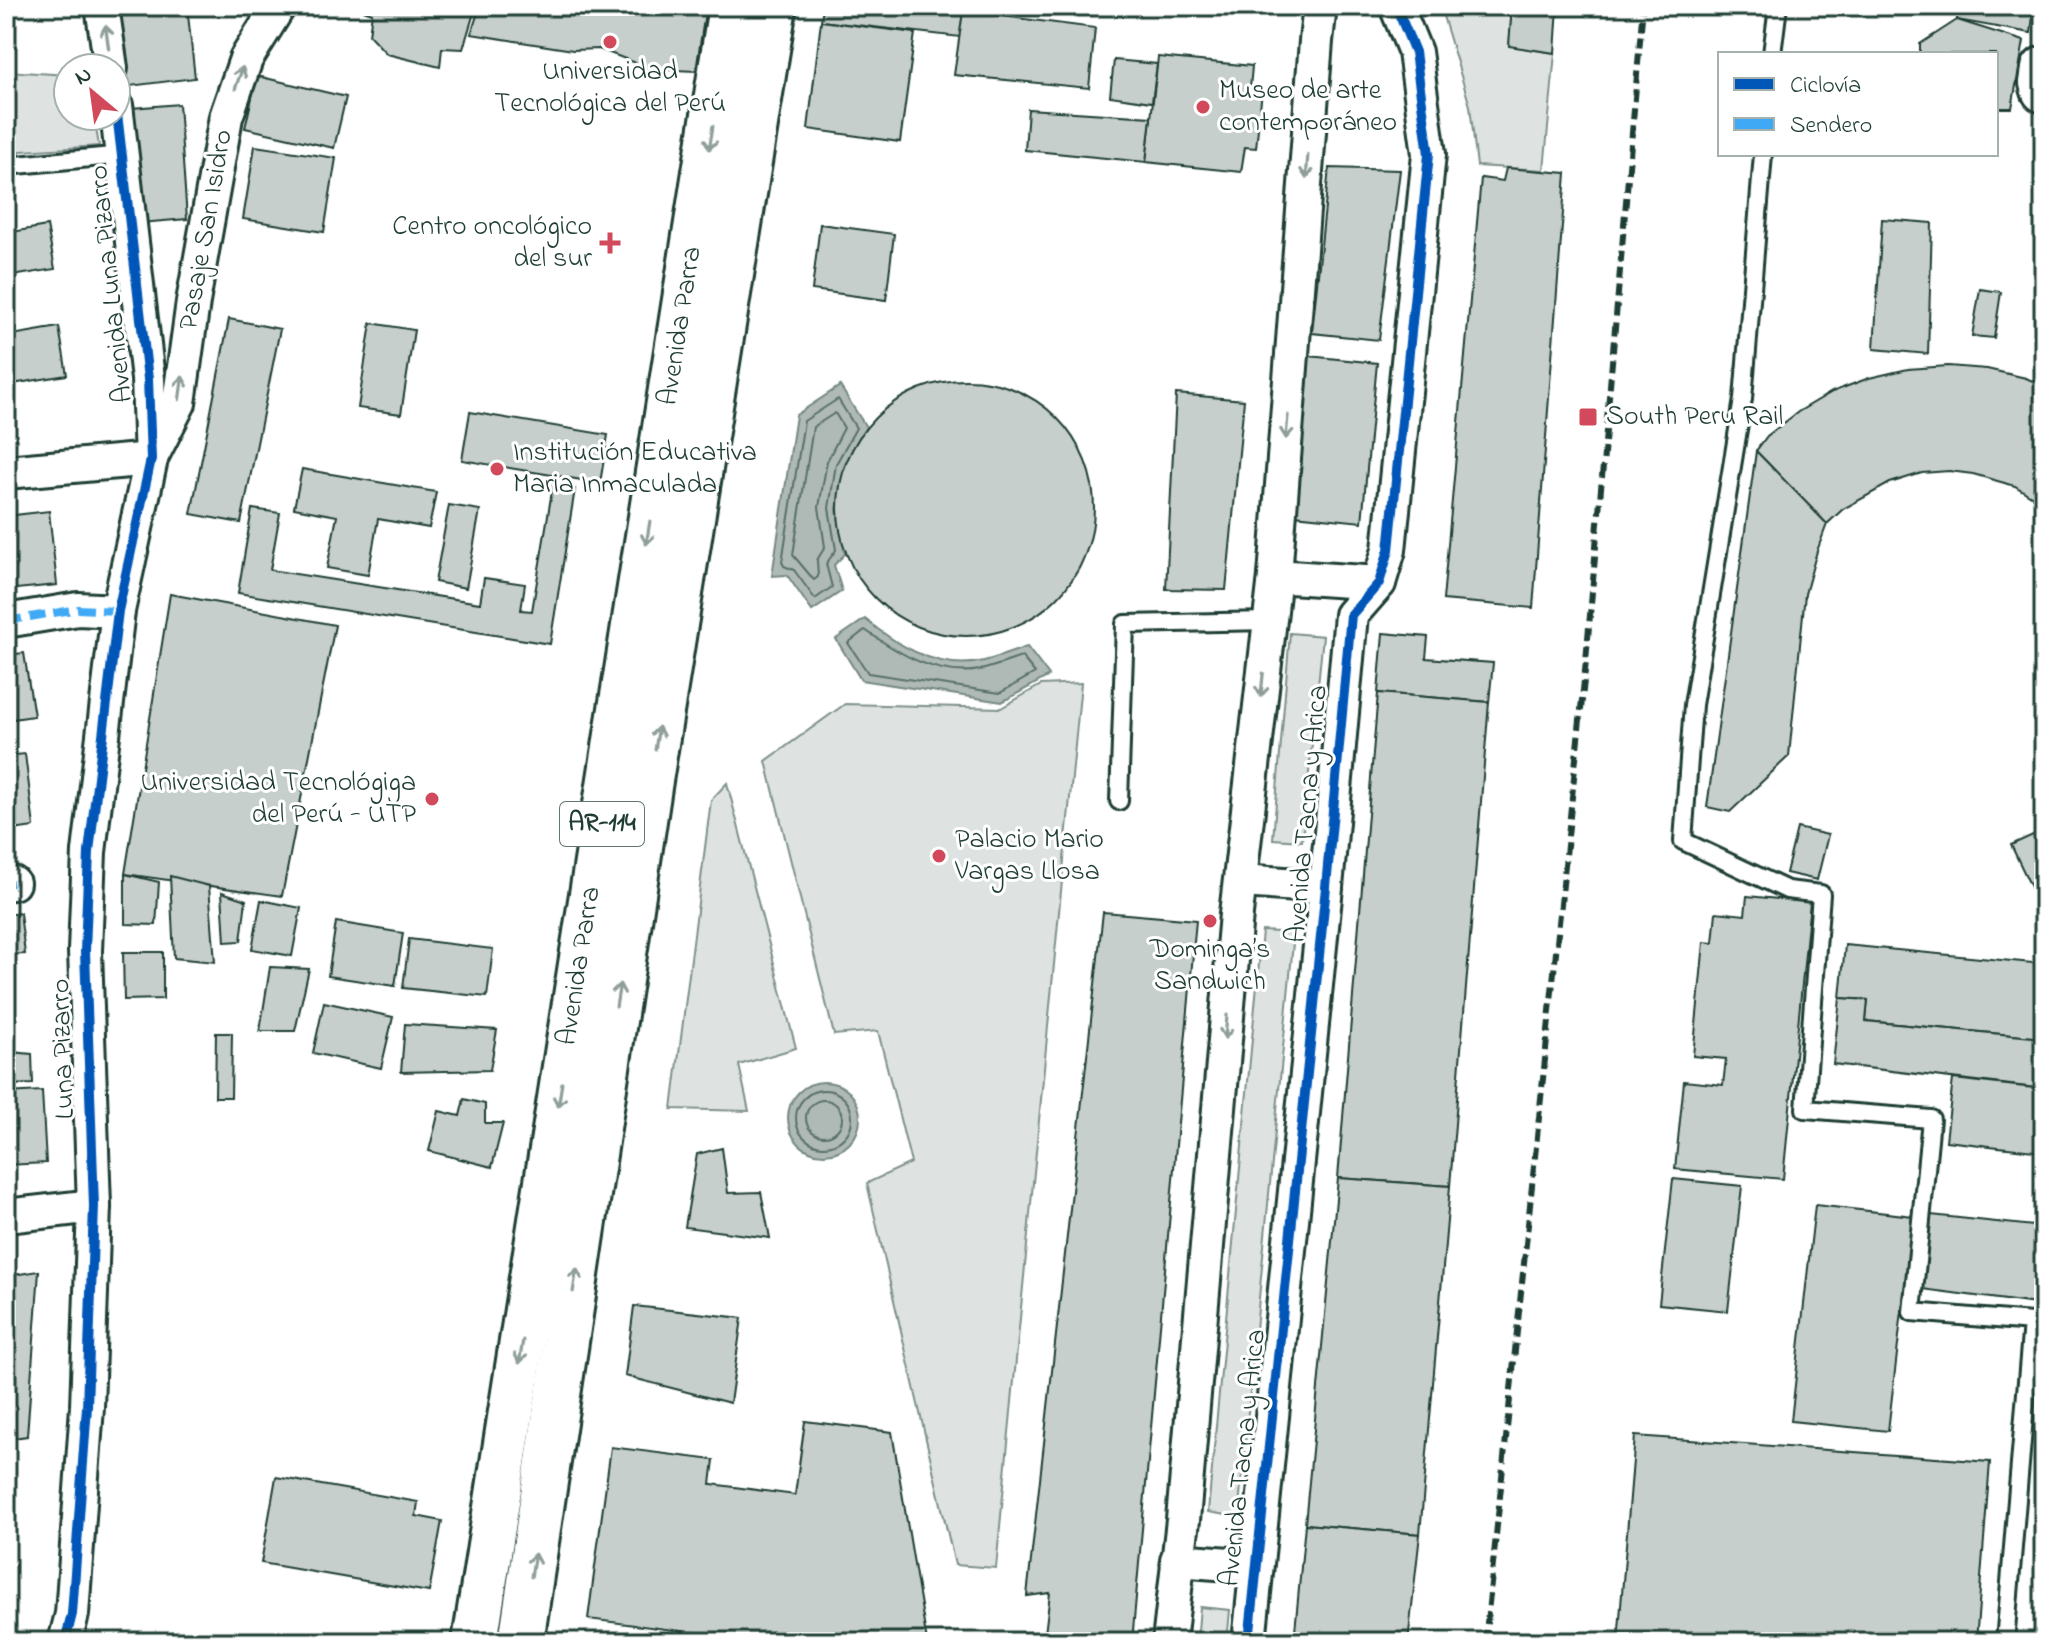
<svg xmlns="http://www.w3.org/2000/svg" width="2050" height="1648" font-family="'Indie Flower',sans-serif">
<style>
.green{fill:#dee3e2;stroke:#7e908b;stroke-width:2}
.water{fill:#afbab7;stroke:#758883;stroke-width:2}
.lines{fill:none;stroke-linecap:round;stroke-linejoin:round}
.shore{stroke:#596f68;stroke-width:2}
.building{fill:#c7cfcc;stroke:#1f3d34;stroke-width:2}
.lane-casing{stroke:#1f3d34;stroke-width:22}
.street-casing{stroke:#1f3d34;stroke-width:38}
.secondary-casing{stroke:#1f3d34;stroke-width:50}
.primary-casing{stroke:#1f3d34;stroke-width:50}
.lane{stroke:#fff;stroke-width:16}
.street{stroke:#fff;stroke-width:32}
.secondary{stroke:#fff;stroke-width:44}
.primary{stroke:#fff;stroke-width:44}
.rail{stroke:#1f3d34;stroke-width:6;stroke-dasharray:12 6;stroke-linecap:butt}
.quiet{stroke:#3fa9f5;stroke-width:8;stroke-dasharray:16 8;stroke-linecap:butt}
.cycleway-casing{stroke:#fff;stroke-width:15}
.cycleway{stroke:#0057b8;stroke-width:10}
.oneway{stroke:#8f9e9a}
.poi-dot{fill:#d1495b;stroke:#fff;stroke-width:3}
.labels{text-anchor:middle;dominant-baseline:central;stroke-width:6;stroke-linejoin:round;paint-order:stroke}
.shield{fill:#fff;stroke:#627771;stroke-width:2}
.shield-label{font-size:26px;font-weight:bold;fill:#1f3d34}
.poi-label{font-size:28px;fill:#1f3d34;stroke:#fff;text-anchor:start}
.street-label{font-size:28px;fill:#1f3d34;stroke:#fff}
</style>
<rect width="100%" height="100%" fill="#fff"/>
<filter id="ink" filterUnits="userSpaceOnUse"><feTurbulence type="fractalNoise" baseFrequency=".0125" numOctaves="2"/><feDisplacementMap in="SourceGraphic" scale="16" xChannelSelector="R" yChannelSelector="G"/><feConvolveMatrix kernelMatrix="1 2 1 2 8 2 1 2 1" color-interpolation-filters="sRGB"/></filter>
<g filter="url(#ink)">
<g class="green">
<polygon points="1440,6 1512,6 1509,46 1555,53 1544,170 1477,166 1470,106"/>
<polygon points="6,71 68,75 68,116 94,116 99,146 6,152"/>
<polygon points="1290,633 1323,636 1302,841 1273,839"/>
<polygon points="1081,683 996,1568 955,1565 867,1183 911,1163 878,1031 834,1035 766,761 845,704 1001,708 1041,685"/>
<polygon points="727,783 796,1048 739,1065 749,1111 672,1109 711,800"/>
<polygon points="1262,931 1294,933 1238,1517 1208,1512"/>
<polygon points="1200,1607 1230,1610 1227,1642 1197,1642"/>
</g>
<g class="water">
<polygon points="840,386 866,427 844,466 837,510 845,554 834,565 842,591 812,611 787,575 772,576 796,415"/>
<path d="M 865,619 C 895,644 937,670 979,662 C 995,659 1011,652 1027,647 L 1049,676 L 1002,702 L 861,680 L 836,639 Z"/>
<circle cx="824" cy="1118" r="36"/>
</g>
<g class="lines">
<g class="shore">
<polygon points="838,399 856,428 836,464 829,508 836,550 826,564 832,587 815,599 794,570 784,566 782,562 804,421"/>
<polygon points="835,413 844,428 827,461 819,507 825,547 817,560 818,577 814,580 793,555 813,427"/>
<path d="M 865,630 C 898,653 938,678 980,670 C 994,667 1008,661 1022,657 L 1035,673 L 1000,693 L 868,673 L 848,643 Z"/>
<circle cx="824" cy="1118" r="28"/>
<circle cx="824" cy="1118" r="18"/>
</g>
</g>
<g class="building">
<polygon points="113,6 187,6 195,78 122,87"/>
<polygon points="352,6 476,6 463,49 442,48 440,67 387,54 369,35 372,13"/>
<polygon points="480,6 706,6 696,71 652,69 599,49 573,50 471,34"/>
<polygon points="823,6 919,6 963,11 960,37 821,21"/>
<polygon points="1512,6 1558,6 1555,53 1509,46"/>
<polygon points="1944,6 1958,6 1957,13 1943,11"/>
<polygon points="1958,6 2034,6 2031,33 1957,20"/>
<polygon points="963,11 1095,28 1089,88 954,75"/>
<polygon points="1957,20 2024,41 2012,108 1996,108 1996,54 1920,54 1920,44"/>
<polygon points="821,21 915,33 900,142 808,129"/>
<polygon points="1158,57 1252,66 1250,89 1262,90 1256,148 1245,147 1241,172 1146,162"/>
<polygon points="1114,60 1157,64 1152,102 1110,96"/>
<polygon points="257,76 346,97 334,148 245,128"/>
<polygon points="179,104 187,219 140,223 132,108"/>
<polygon points="1028,109 1151,117 1146,162 1025,150"/>
<polygon points="255,146 336,158 324,232 243,219"/>
<polygon points="1329,168 1400,170 1379,340 1312,333"/>
<polygon points="1506,168 1566,173 1533,608 1443,600 1481,178 1503,181"/>
<polygon points="1882,219 1932,223 1928,354 1874,349"/>
<polygon points="820,224 894,234 886,300 812,290"/>
<polygon points="47,226 55,269 6,277 6,233"/>
<polygon points="1980,289 2001,292 1994,338 1972,336"/>
<polygon points="229,319 280,329 241,523 191,514"/>
<polygon points="371,323 414,330 401,414 358,408"/>
<polygon points="59,327 67,375 6,385 6,336"/>
<polygon points="1308,356 1377,363 1362,522 1294,515"/>
<polygon points="1948,366 1987,369 2026,378 2044,386 2044,504 2015,486 1973,474 1949,471 1922,473 1890,483 1843,509 1827,524 1756,451 1767,436 1798,412 1832,392 1869,378 1908,369"/>
<circle cx="966" cy="508" r="128"/>
<polygon points="1176,394 1244,400 1226,590 1166,589"/>
<polygon points="470,412 608,435 600,483 462,460"/>
<polygon points="1756,451 1827,524 1817,551 1805,594 1789,756 1730,812 1707,807"/>
<polygon points="302,469 436,492 429,528 378,519 368,575 327,568 337,516 294,508"/>
<polygon points="553,485 575,489 550,644 238,593 252,509 280,513 270,570 480,603 484,578 525,584 521,610 532,611"/>
<polygon points="449,505 480,510 466,588 435,582"/>
<polygon points="49,511 57,585 6,590 6,516"/>
<polygon points="170,594 335,625 282,896 125,874"/>
<polygon points="1383,633 1428,637 1426,658 1493,663 1489,702 1378,693"/>
<polygon points="24,653 34,716 6,720 6,655"/>
<polygon points="1378,693 1489,702 1450,1186 1338,1178"/>
<polygon points="25,754 34,827 6,831 6,756"/>
<polygon points="1797,828 1828,835 1817,880 1786,873"/>
<polygon points="2044,830 2044,907 2041,908 2011,845"/>
<polygon points="125,874 159,882 156,925 125,924"/>
<polygon points="170,876 209,886 215,962 174,958"/>
<polygon points="222,892 246,900 241,941 225,942"/>
<polygon points="1747,896 1810,902 1783,1179 1675,1169 1684,1081 1723,1085 1726,1059 1693,1056 1704,942 1713,943 1716,912 1745,915"/>
<polygon points="261,900 301,908 292,956 252,949"/>
<polygon points="1103,912 1196,920 1132,1642 1044,1642 1050,1593 1027,1596"/>
<polygon points="20,913 25,954 6,955 6,915"/>
<polygon points="336,922 403,933 395,986 328,976"/>
<polygon points="409,939 493,949 487,997 403,988"/>
<polygon points="1845,945 2044,964 2044,1038 1866,1021 1868,1000 1840,998"/>
<polygon points="123,952 163,952 163,999 124,1000"/>
<polygon points="270,967 309,969 295,1031 260,1031"/>
<polygon points="1840,998 1868,1000 1866,1021 2044,1038 2044,1089 1833,1064"/>
<polygon points="324,1002 393,1017 381,1068 313,1053"/>
<polygon points="405,1024 497,1030 490,1070 401,1072"/>
<polygon points="6,1033 8,1033 11,1052 32,1054 33,1084 6,1085"/>
<polygon points="216,1033 232,1033 231,1097 215,1097"/>
<polygon points="1953,1079 2044,1089 2044,1152 1946,1141"/>
<polygon points="42,1091 46,1163 6,1165 6,1093"/>
<polygon points="464,1099 485,1104 485,1123 503,1123 492,1167 429,1151 439,1111 460,1116"/>
<polygon points="722,1148 728,1193 761,1192 770,1238 685,1227 697,1154"/>
<polygon points="1338,1178 1450,1186 1420,1534 1305,1524"/>
<polygon points="1673,1179 1742,1186 1728,1311 1659,1304"/>
<polygon points="1815,1205 1913,1216 1888,1431 1791,1421"/>
<polygon points="1931,1215 2044,1227 2044,1305 1922,1289"/>
<polygon points="39,1271 27,1436 6,1439 6,1276"/>
<polygon points="634,1306 742,1318 730,1403 625,1376"/>
<polygon points="805,1421 892,1432 927,1642 766,1642 588,1619 611,1447 714,1460 711,1484 795,1495"/>
<polygon points="1635,1436 1990,1462 1976,1642 1618,1642"/>
<polygon points="276,1477 418,1502 416,1516 442,1521 429,1592 261,1563"/>
<polygon points="1305,1524 1420,1534 1408,1642 1294,1642"/>
</g>
<g class="lines">
<defs>
<g id="lane">
<polyline points="1772,54 1778,6"/>
<polyline points="1763,154 1743,399 1693,705 1683,841 1787,890 1821,894 1805,1109 1931,1119 1912,1312 2032,1322 2005,1642"/>
<polyline points="6,166 123,155"/>
<polyline points="1119,801 1125,624 1269,621"/>
</g>
<g id="street">
<polyline points="102,6 111,68"/>
<polyline points="152,456 179,403 193,302 226,117 246,59 279,6"/>
<polyline points="6,472 151,459"/>
<polyline points="1275,576 1379,583"/>
<polyline points="6,621 78,609 118,611"/>
<polyline points="1241,881 1326,887"/>
<polyline points="6,884 13,883"/>
<polyline points="6,1216 94,1206"/>
<polyline points="1177,1560 1256,1566"/>
<polyline points="65,1642 72,1614 87,1407 94,1206 85,951 89,852 118,611 151,459 148,379 116,105"/>
<polyline points="1169,1642 1183,1520 1236,914 1275,576 1316,41 1320,6"/>
<polyline points="1249,1642 1326,887 1351,615 1379,583 1389,550 1429,154 1415,52 1396,6"/>
</g>
<polyline id="secondary" points="2044,69 2042,83 2044,90"/>
<g id="primary">
<polyline points="475,1642 731,6"/>
<polyline points="521,1642 649,787 774,6"/>
</g>
</defs>
<use href="#lane" class="lane-casing"/>
<use href="#street" class="street-casing"/>
<use href="#secondary" class="secondary-casing"/>
<use href="#primary" class="primary-casing"/>
<use href="#lane" class="lane"/>
<use href="#street" class="street"/>
<use href="#secondary" class="secondary"/>
<use href="#primary" class="primary"/>
<polyline class="rail" points="1485,1642 1586,661 1643,6"/>
<g class="quiet">
<polyline points="6,621 78,609 118,611"/>
<polyline points="6,884 13,883"/>
</g>
<defs>
<g id="cycleway">
<polyline points="65,1642 72,1614 87,1407 94,1206 85,951 89,852 118,611 151,459 148,379 116,105"/>
<polyline points="1249,1642 1326,887 1351,615 1379,583 1389,550 1429,154 1415,52 1396,6"/>
</g>
</defs>
<use href="#cycleway" class="cycleway-casing"/>
<use href="#cycleway" class="cycleway"/>
</g>
<defs><path id="oneway-shaft" d="M-6 0H5M1.5-3L5.5 0L1.5 3" fill="none" stroke-width="1.6" stroke-linecap="round" stroke-linejoin="round" transform="scale(2)"/></defs>
<g class="oneway">
<use href="#oneway-shaft" transform="translate(107 37) rotate(-98)"/>
<use href="#oneway-shaft" transform="translate(239 78) rotate(-71)"/>
<use href="#oneway-shaft" transform="translate(711 138) rotate(99)"/>
<use href="#oneway-shaft" transform="translate(1307 167) rotate(94)"/>
<use href="#oneway-shaft" transform="translate(181 388) rotate(-82)"/>
<use href="#oneway-shaft" transform="translate(1287 427) rotate(95)"/>
<use href="#oneway-shaft" transform="translate(648 533) rotate(99)"/>
<use href="#oneway-shaft" transform="translate(1262 685) rotate(96)"/>
<use href="#oneway-shaft" transform="translate(657 738) rotate(-81)"/>
<use href="#oneway-shaft" transform="translate(618 995) rotate(-81)"/>
<use href="#oneway-shaft" transform="translate(1226 1027) rotate(95)"/>
<use href="#oneway-shaft" transform="translate(560 1095) rotate(99)"/>
<use href="#oneway-shaft" transform="translate(575 1280) rotate(-81)"/>
<use href="#oneway-shaft" transform="translate(521 1352) rotate(99)"/>
<use href="#oneway-shaft" transform="translate(533 1565) rotate(-81)"/>
</g>
</g>
<g class="poi-dot">
<circle cx="610" cy="42" r="8"/>
<circle cx="1203" cy="107" r="8"/>
<path d="M606 231h8v8h8v8h-8v8h-8v-8h-8v-8h8z"/>
<rect x="1578" y="407" width="20" height="20" rx="4"/>
<circle cx="497" cy="469" r="8"/>
<circle cx="432" cy="799" r="8"/>
<circle cx="939" cy="856" r="8"/>
<circle cx="1210" cy="921" r="8"/>
</g>
<g class="labels">
<rect class="shield" x="560" y="802" width="84" height="44" rx="6"/>
<g class="shield-label">
<text x="602" y="824">AR-114</text>
</g>
<g class="poi-label">
<text x="610" y="72" text-anchor="middle">Universidad<tspan x="610" dy="32">Tecnológica del Perú</tspan></text>
<text x="1219" y="91">Museo de arte<tspan x="1219" dy="32">contemporáneo</tspan></text>
<text x="592" y="227" text-anchor="end">Centro oncológico<tspan x="592" dy="32">del sur</tspan></text>
<text x="1606" y="417">South Peru Rail</text>
<text x="513" y="453">Institución Educativa<tspan x="513" dy="32">Maria Inmaculada</tspan></text>
<text x="416" y="783" text-anchor="end">Universidad Tecnológiga<tspan x="416" dy="32">del Perú - UTP</tspan></text>
<text x="955" y="840">Palacio Mario<tspan x="955" dy="32">Vargas Llosa</tspan></text>
<text x="1210" y="950" text-anchor="middle">Dominga’s<tspan x="1210" dy="32">Sandwich</tspan></text>
</g>
<g class="street-label">
<text transform="translate(207 230) rotate(-80)">Pasaje San Isidro</text>
<text transform="translate(112 284) rotate(-96)">Avenida Luna Pizarro</text>
<text transform="translate(681 326) rotate(-81)">Avenida Parra</text>
<text transform="translate(1308 814) rotate(-85)">Avenida Tacna y Arica</text>
<text transform="translate(580 966) rotate(-81)">Avenida Parra</text>
<text transform="translate(64 1049) rotate(-92)">Luna Pizarro</text>
<text transform="translate(1244 1458) rotate(-84)">Avenida Tacna y Arica</text>
</g>
</g>
<rect width="2050" height="1648" fill="none" stroke="#fff" stroke-width="32"/>
<rect x="16" y="16" width="2018" height="1616" fill="none" stroke="#1f3d34" stroke-width="3" filter="url(#ink)"/>
<rect x="1718" y="52" width="280" height="104" fill="#ffffff" stroke="#a5b1ae" stroke-width="2"/>
<rect x="1734" y="78" width="40" height="12" fill="#0057b8" stroke="#a5b1ae" stroke-width="2"/>
<text x="1790" y="92" font-size="24" fill="#1f3d34">Ciclovía</text>
<rect x="1734" y="118" width="40" height="12" fill="#3fa9f5" stroke="#a5b1ae" stroke-width="2"/>
<text x="1790" y="132" font-size="24" fill="#1f3d34">Sendero</text>
<g transform="translate(92 92) rotate(331)"><circle r="38" fill="#ffffff" stroke="#a5b1ae" stroke-width="2"/>
<path d="M0-6L14 30L0 20L-14 30Z" fill="#d1495b"/>
<text y="-12" font-size="22" font-weight="bold" text-anchor="middle" fill="#1f3d34">N</text>
</g>
</svg>
